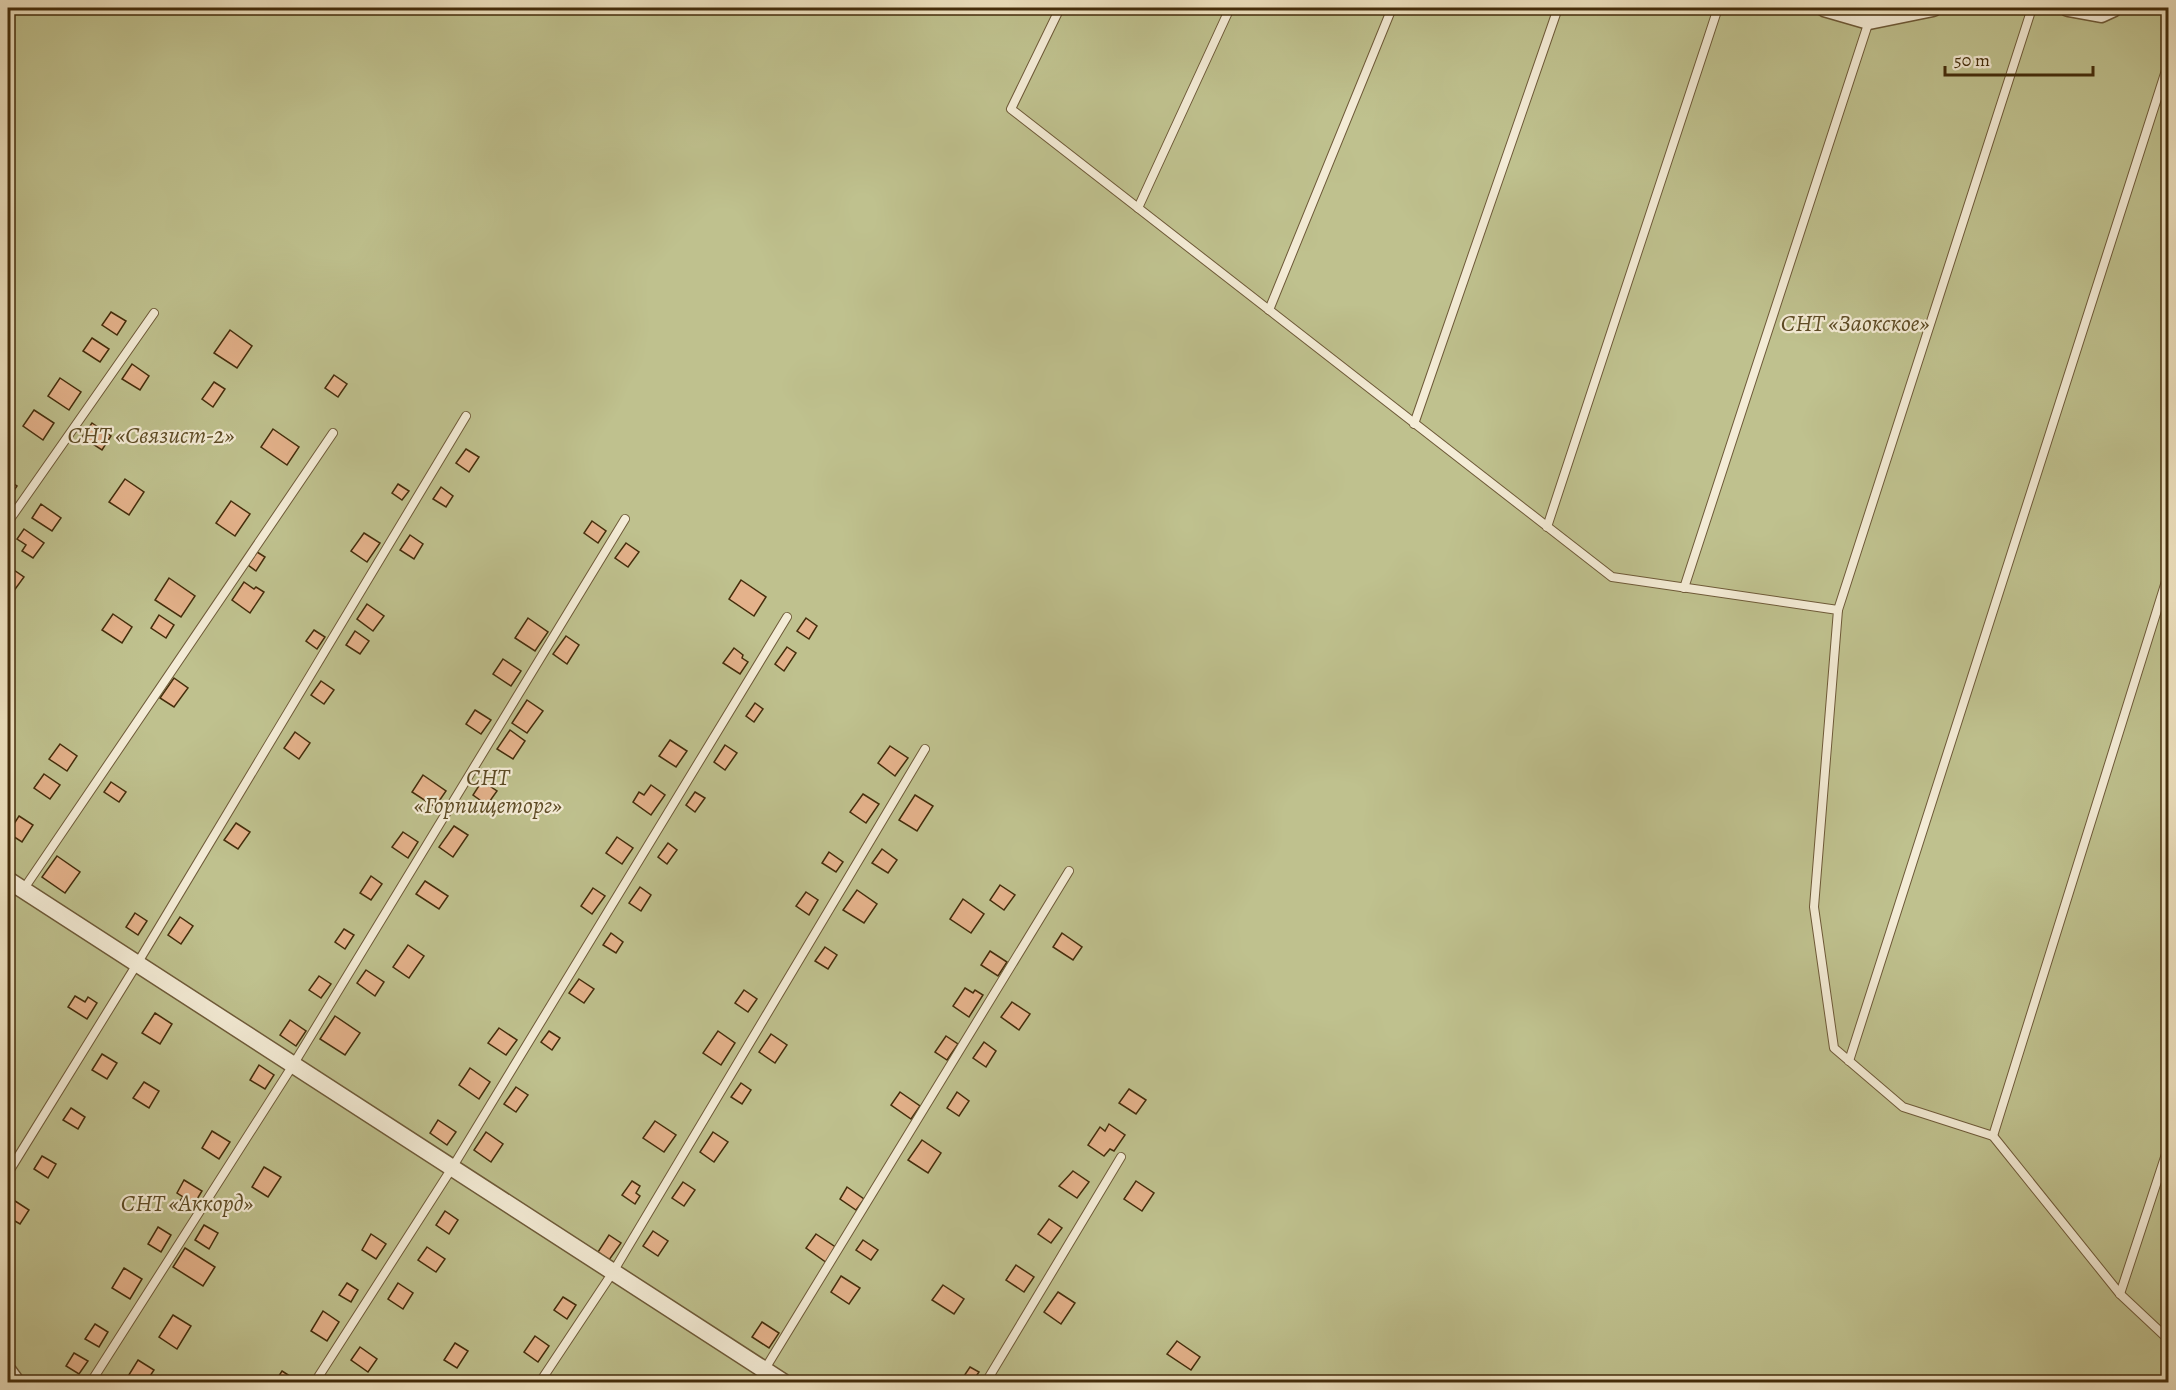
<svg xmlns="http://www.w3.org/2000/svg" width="2176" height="1390" font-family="Alegreya,serif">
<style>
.green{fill:#bfc18e;stroke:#82774c;stroke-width:1.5}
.building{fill:#e4b28b;stroke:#442d0b;stroke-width:1.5}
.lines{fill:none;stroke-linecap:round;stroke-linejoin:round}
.lane-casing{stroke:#6e5a38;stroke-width:10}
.street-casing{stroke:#6e5a38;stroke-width:19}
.lane{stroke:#f4ecd6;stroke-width:8}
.street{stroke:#f4ecd6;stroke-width:16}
.labels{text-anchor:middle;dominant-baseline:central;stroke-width:4.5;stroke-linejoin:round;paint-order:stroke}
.park-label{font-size:24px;font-style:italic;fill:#5d4b25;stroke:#f4ecd6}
</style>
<rect width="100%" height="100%" fill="#eee2c0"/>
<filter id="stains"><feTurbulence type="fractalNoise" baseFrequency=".00333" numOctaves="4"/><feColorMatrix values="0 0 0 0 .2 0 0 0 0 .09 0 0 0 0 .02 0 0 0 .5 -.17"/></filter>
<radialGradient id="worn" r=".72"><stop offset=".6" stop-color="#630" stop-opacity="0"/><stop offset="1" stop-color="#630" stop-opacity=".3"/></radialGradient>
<rect class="green" x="8" y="8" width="2160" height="1374"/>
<g class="building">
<polygon points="111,312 126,321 117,335 102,325"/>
<polygon points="230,330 252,346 237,368 214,353"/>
<polygon points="92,338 109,349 100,362 83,351"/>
<polygon points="132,364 149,376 140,390 122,379"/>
<polygon points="334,375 347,384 338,397 325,388"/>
<polygon points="60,378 81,392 69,410 48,396"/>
<polygon points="214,382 225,389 213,407 202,399"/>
<polygon points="34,410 54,423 43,440 23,426"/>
<polygon points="92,423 111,436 102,450 82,437"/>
<polygon points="273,429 299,447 287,465 261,447"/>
<polygon points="466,449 479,457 469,472 456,463"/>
<polygon points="125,479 144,492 129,515 109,502"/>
<polygon points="8,480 17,486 8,499"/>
<polygon points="398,484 409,491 402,500 392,493"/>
<polygon points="441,487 453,496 446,507 433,499"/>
<polygon points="231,501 250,514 235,536 216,523"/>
<polygon points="41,504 61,518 52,531 32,518"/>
<polygon points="592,521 606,531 598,543 584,533"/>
<polygon points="24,529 44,543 33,558 22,551 26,545 17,539"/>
<polygon points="364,533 380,543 367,562 351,551"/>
<polygon points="410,535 423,544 414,559 400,550"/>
<polygon points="626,543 639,552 628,567 615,558"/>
<polygon points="257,552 265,557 256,571 248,565"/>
<polygon points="8,566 24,577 13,592 8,589"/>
<polygon points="169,578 195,596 181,617 155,600"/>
<polygon points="741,580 766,597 754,616 729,599"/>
<polygon points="244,582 254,589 256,587 264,592 250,613 232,600"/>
<polygon points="367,604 384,616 373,631 357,619"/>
<polygon points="113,614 132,627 122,643 102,630"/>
<polygon points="159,615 174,625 166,638 151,628"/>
<polygon points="528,618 548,632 535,651 515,638"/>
<polygon points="806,618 817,626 809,639 797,631"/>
<polygon points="314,630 325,637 317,649 306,641"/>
<polygon points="355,631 369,641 360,654 346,645"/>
<polygon points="566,636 579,645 567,664 553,654"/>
<polygon points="787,647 796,653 784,671 775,664"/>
<polygon points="734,648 743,655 742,658 748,662 740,674 723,663"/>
<polygon points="503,659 521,671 511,686 493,674"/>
<polygon points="174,678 188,688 174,707 160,698"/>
<polygon points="321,681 334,690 324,704 311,695"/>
<polygon points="527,700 543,711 527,733 512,723"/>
<polygon points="755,703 763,709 754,722 746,716"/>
<polygon points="475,710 491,720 481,734 466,724"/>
<polygon points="510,730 525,741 513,759 497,749"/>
<polygon points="295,732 310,743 299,759 284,748"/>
<polygon points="670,740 687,751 676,767 659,756"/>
<polygon points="60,744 77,756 67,771 49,759"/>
<polygon points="725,745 737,753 725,770 714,762"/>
<polygon points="890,746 908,758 895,776 878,763"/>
<polygon points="44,774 60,785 50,799 34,788"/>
<polygon points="423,775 446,791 435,807 412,792"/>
<polygon points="482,781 497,791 487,805 473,795"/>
<polygon points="111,782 126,792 119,802 104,792"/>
<polygon points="651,785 665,795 651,815 633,802 639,792 644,795"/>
<polygon points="695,792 705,798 695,812 686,805"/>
<polygon points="863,794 879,804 866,823 850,812"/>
<polygon points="915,795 933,806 917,831 899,820"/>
<polygon points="19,816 33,825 22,842 8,833"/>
<polygon points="236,823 250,832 238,849 224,840"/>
<polygon points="454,826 468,835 453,857 439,847"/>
<polygon points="403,832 418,842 408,858 392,847"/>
<polygon points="617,837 633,848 622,864 606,853"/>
<polygon points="668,843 677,850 667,864 658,857"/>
<polygon points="882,849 897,860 888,873 872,863"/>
<polygon points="829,852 843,862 836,872 822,863"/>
<polygon points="57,856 80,872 65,893 42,877"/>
<polygon points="371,876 382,884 371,900 360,893"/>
<polygon points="425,881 448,896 439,909 416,894"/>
<polygon points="1000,885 1015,895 1004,910 990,900"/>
<polygon points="640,887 651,895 641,911 629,903"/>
<polygon points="593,888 605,896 592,914 581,906"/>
<polygon points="857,890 877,904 864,923 843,910"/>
<polygon points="806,892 818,900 809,915 796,906"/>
<polygon points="963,899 984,914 971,933 950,919"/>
<polygon points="135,913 147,921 138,935 126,927"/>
<polygon points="180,917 193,926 181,944 168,935"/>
<polygon points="344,929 354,935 345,949 335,942"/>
<polygon points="611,933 623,942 616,953 603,945"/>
<polygon points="1062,933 1082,947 1073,960 1053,947"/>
<polygon points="408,945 424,956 409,978 393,967"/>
<polygon points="825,947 837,955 828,969 815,961"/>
<polygon points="990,951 1007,962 998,976 981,965"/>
<polygon points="366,970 384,982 375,996 357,983"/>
<polygon points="319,976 331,984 321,998 309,990"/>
<polygon points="579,979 594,989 584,1003 569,993"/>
<polygon points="965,988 973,993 975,990 983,995 969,1017 953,1006"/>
<polygon points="744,990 757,999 748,1012 735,1003"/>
<polygon points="75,996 85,1002 88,997 97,1003 87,1019 68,1007"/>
<polygon points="1012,1002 1030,1014 1019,1030 1001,1017"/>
<polygon points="155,1013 172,1024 160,1044 142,1033"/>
<polygon points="335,1016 360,1033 345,1055 320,1039"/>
<polygon points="290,1020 306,1031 296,1046 280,1035"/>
<polygon points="499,1028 517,1040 506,1055 488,1043"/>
<polygon points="549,1031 560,1038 552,1050 541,1042"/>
<polygon points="718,1031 735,1043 721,1065 703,1053"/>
<polygon points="771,1034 787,1045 775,1063 759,1052"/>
<polygon points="946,1036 958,1044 947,1060 935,1052"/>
<polygon points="984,1042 996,1051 986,1067 973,1058"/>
<polygon points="102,1054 117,1063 107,1079 92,1070"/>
<polygon points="259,1065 274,1075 265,1089 250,1080"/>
<polygon points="470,1068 490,1082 479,1099 459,1085"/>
<polygon points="144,1082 159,1091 149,1108 133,1098"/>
<polygon points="741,1083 751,1090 742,1104 731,1097"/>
<polygon points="516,1087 528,1095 516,1112 504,1104"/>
<polygon points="1129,1089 1146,1100 1136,1114 1119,1103"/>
<polygon points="900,1092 920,1106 911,1119 891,1105"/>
<polygon points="957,1092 969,1101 959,1116 947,1108"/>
<polygon points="71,1108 85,1117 78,1129 63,1120"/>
<polygon points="438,1120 456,1132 447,1145 430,1133"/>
<polygon points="655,1121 676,1135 664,1152 643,1138"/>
<polygon points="1109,1124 1125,1135 1114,1151 1110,1149 1104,1156 1088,1145 1100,1127 1105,1131"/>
<polygon points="212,1131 230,1142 219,1159 202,1148"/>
<polygon points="486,1132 503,1144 491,1162 474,1150"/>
<polygon points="713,1132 728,1142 714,1162 700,1152"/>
<polygon points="922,1140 941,1153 928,1173 908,1160"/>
<polygon points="42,1156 56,1164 48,1178 34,1169"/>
<polygon points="264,1167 281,1177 268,1197 252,1187"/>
<polygon points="1073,1171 1089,1182 1077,1198 1059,1186"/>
<polygon points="184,1180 202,1191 191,1209 179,1202 183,1197 177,1193"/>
<polygon points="632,1181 640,1186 636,1193 640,1196 635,1204 622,1195"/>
<polygon points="1136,1181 1154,1193 1142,1211 1124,1199"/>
<polygon points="683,1182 695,1190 684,1206 672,1198"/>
<polygon points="847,1187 864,1199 856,1210 840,1199"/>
<polygon points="12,1199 29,1210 20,1224 8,1217 8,1207"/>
<polygon points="445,1211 458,1220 449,1234 436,1225"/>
<polygon points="1049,1219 1062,1228 1051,1243 1038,1234"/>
<polygon points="204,1225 218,1233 209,1249 195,1240"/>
<polygon points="158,1227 171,1235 161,1252 148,1244"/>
<polygon points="653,1231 668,1241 658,1256 643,1246"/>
<polygon points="371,1234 386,1244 376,1259 362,1250"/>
<polygon points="816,1234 837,1248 827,1263 806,1248"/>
<polygon points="609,1235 621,1243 609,1260 598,1252"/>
<polygon points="863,1240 878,1250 871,1260 856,1250"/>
<polygon points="427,1247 445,1259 436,1272 418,1260"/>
<polygon points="185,1248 215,1267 203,1286 173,1267"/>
<polygon points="1016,1265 1034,1277 1024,1292 1006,1280"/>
<polygon points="124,1268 142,1279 130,1299 112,1288"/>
<polygon points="841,1276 860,1288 849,1304 831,1292"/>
<polygon points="347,1283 358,1290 351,1302 339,1295"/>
<polygon points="398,1283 413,1293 403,1309 388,1299"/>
<polygon points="943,1285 964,1299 954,1314 932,1300"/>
<polygon points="1058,1292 1075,1303 1061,1324 1044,1312"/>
<polygon points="563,1297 576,1305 567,1319 554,1310"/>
<polygon points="323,1311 339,1322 327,1341 311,1331"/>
<polygon points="173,1315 191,1326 177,1349 159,1337"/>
<polygon points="762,1322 779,1333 769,1348 752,1337"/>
<polygon points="95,1324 108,1332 99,1347 85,1339"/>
<polygon points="535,1336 549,1346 538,1362 524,1352"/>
<polygon points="1177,1341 1200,1357 1191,1370 1167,1354"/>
<polygon points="455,1343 468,1351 457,1368 444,1360"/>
<polygon points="360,1347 377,1359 368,1372 351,1360"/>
<polygon points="74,1353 88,1361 79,1374 66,1366"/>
<polygon points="138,1360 154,1370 146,1382 134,1382 127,1378"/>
<polygon points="970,1367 979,1372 972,1382 960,1382"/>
<polygon points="282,1371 299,1382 275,1382"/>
</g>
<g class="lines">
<defs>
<g id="lane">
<polyline points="1060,8 1011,109 1612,577 1838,610 1814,907 1834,1048 1903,1107 1993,1136 2120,1294 2168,1339"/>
<polyline points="1138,208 1230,8"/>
<polyline points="1269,310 1392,8"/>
<polyline points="1414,424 1558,8"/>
<polyline points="8,522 154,313"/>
<polyline points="1547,527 1718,8"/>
<polyline points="1684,588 1869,21"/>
<polyline points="1838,610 2032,8"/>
<polyline points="23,890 333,433"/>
<polyline points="1849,1061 2168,64"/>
<polyline points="1993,1136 2168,575"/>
<polyline points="8,1173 137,964 466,416"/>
<polyline points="2120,1294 2168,1148"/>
<polyline points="91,1382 293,1065 625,519"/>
<polyline points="315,1382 452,1168 787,617"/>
<polyline points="540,1382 613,1272 925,749"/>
<polyline points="757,1382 1069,871"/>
<polyline points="986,1382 1121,1157"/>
</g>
<g id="street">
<polyline points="1824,8 1869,21 1933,8"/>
<polyline points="2068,8 2101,14 2114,8"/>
<polyline points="8,880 783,1382"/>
<polyline points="8,1371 16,1382"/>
</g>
</defs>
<use href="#lane" class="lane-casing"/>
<use href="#street" class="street-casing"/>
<use href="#lane" class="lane"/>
<use href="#street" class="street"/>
</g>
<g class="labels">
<g class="park-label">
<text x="1855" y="323">СНТ «Заокское»</text>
<text x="151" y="435">СНТ «Связист-2»</text>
<text x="488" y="777">СНТ<tspan x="488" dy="28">«Горпищеторг»</tspan></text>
<text x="187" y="1203">СНТ «Аккорд»</text>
</g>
</g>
<rect width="2176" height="1390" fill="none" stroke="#eee2c0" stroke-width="30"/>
<rect x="9" y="9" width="2158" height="1372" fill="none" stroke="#442d0b" stroke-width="3"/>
<rect x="15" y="15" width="2146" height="1360" fill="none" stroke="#442d0b" stroke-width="1.5"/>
<path d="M1945 66v9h148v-9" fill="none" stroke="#442d0b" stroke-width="3"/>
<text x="1954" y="66" font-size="18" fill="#442d0b" stroke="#f4ecd6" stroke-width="4.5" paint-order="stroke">50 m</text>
<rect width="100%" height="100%" filter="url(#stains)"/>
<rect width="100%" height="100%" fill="url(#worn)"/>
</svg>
